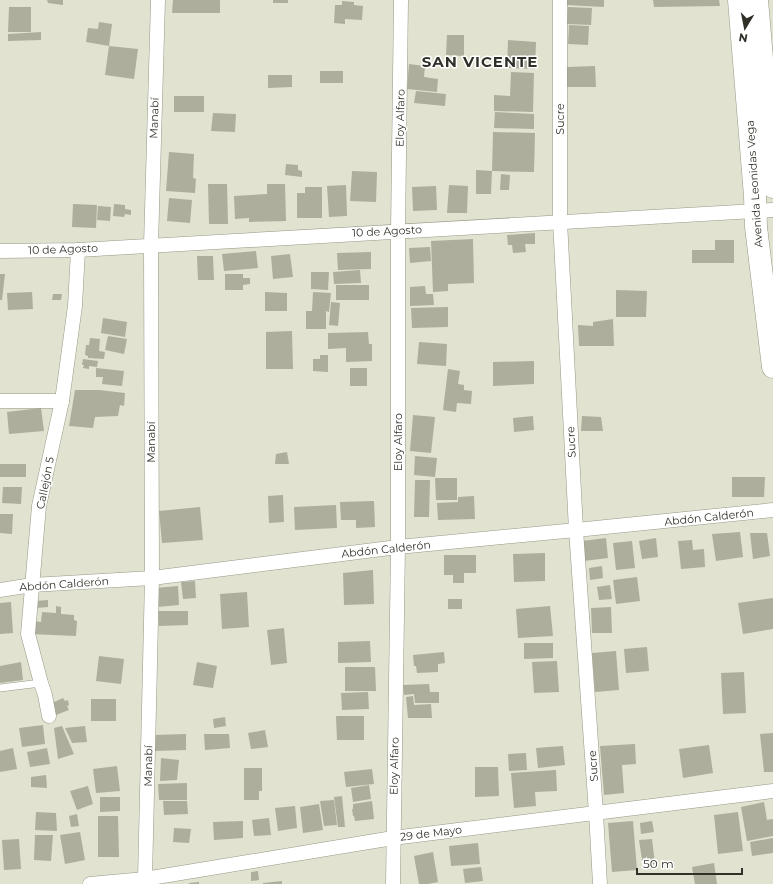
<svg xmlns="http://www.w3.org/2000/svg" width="773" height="884" font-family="Montserrat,sans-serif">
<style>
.building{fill:#aeae9d}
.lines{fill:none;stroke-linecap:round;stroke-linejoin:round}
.lane-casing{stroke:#979886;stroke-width:8}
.street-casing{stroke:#979886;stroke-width:15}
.highway-casing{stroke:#979886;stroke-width:23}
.lane{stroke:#fff;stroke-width:7}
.street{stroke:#fff;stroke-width:14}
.highway{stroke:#fff;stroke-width:22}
.labels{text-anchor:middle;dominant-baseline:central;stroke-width:3;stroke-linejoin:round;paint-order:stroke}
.street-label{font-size:11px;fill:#303029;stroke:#fff}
.district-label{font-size:15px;font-weight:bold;letter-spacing:1px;fill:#303029;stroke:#fff}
</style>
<rect width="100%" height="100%" fill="#e1e2cf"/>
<g class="building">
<polygon points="47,0 63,0 63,5 48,3"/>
<polygon points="173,0 220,0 220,13 172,13"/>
<rect x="273" y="0" width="15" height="3"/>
<polygon points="567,0 604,0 604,7 566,5"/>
<polygon points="653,0 719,0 720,6 654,7"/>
<polygon points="342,1 354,2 354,5 363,6 362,20 345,19 345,24 334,23 335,5 342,5"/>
<polygon points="9,7 31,7 31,32 8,32"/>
<polygon points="568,7 592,8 591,25 567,24"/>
<polygon points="99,22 112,24 109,46 86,42 88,28 98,29"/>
<polygon points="569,25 589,26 588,45 568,44"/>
<polygon points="41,32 41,40 8,41 8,34"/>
<polygon points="447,35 464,35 464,56 446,55"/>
<polygon points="508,40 536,42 535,69 507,68"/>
<polygon points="109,46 138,49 134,79 105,75"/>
<polygon points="409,64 425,66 424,77 438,79 437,92 407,89"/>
<polygon points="595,66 596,87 567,87 567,67"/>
<rect x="320" y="71" width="23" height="12"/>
<polygon points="511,72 534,73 533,112 494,111 494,95 510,96"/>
<polygon points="268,75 292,75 292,87 268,88"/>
<polygon points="416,91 446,94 445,106 414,103"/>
<rect x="174" y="96" width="30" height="16"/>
<polygon points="495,112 534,114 534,129 494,128"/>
<polygon points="213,113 236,114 235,132 211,131"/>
<polygon points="493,132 535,133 534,172 492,171 491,194 476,194 476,170 492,171"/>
<polygon points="169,152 194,154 193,178 196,179 195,193 166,191"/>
<polygon points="286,164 298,165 298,170 302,171 302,177 285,175"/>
<polygon points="352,171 377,172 376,202 350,201"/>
<polygon points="501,174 510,175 509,190 500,190"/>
<polygon points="208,184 227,184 228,224 209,224"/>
<polygon points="267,184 285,184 286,221 249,222 249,218 235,219 234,196 267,194"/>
<polygon points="346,185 347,216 329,217 327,186"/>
<polygon points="449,185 468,186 467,213 447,213"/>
<polygon points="436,186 437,210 413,211 412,187"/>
<polygon points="305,187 322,187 322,218 297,218 297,193 305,193"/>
<polygon points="169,198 192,200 190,223 167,221"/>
<polygon points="73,204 97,205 96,228 72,227"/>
<polygon points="114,204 125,205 125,209 131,210 131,215 125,214 124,217 113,216"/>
<polygon points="98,206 111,207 110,221 97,220"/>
<polygon points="535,233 535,244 525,244 526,252 513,253 512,245 508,245 507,235"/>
<polygon points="473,239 474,283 448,284 448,291 433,292 431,241"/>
<polygon points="715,240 734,240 734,263 692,263 692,250 715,250"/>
<polygon points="430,247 431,261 410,263 409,248"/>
<polygon points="256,251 258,268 224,271 222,254"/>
<polygon points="371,252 371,269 338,270 337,253"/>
<polygon points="290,254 293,277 273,279 271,256"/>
<polygon points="197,256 213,256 214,280 198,280"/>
<polygon points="360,270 361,283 334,284 333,272"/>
<polygon points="311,272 329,272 328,290 311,289"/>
<polygon points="0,274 5,274 2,300 0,300"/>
<polygon points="225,274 243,274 243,278 250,278 250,284 243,285 243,290 225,290"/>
<rect x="336" y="285" width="33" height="15"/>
<polygon points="425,286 426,294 433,294 434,305 410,306 410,287"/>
<polygon points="616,290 647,291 646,317 616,317"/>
<polygon points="32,292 33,309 8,310 7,293"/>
<polygon points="265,292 287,293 287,311 265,311"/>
<polygon points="313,292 331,293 329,312 326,311 326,329 306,329 306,311 320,311 312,311"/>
<polygon points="53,294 62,294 61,300 52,300"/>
<polygon points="331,302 340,303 338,326 329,325"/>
<polygon points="448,307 448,327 412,328 411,308"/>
<polygon points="103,318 127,322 125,337 101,333"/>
<polygon points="613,319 614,346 579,346 578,325 593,326 593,322"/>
<polygon points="292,331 293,369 266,369 266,332"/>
<polygon points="368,332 369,344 372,344 372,361 346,362 346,348 328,349 328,333"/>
<polygon points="108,336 127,339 124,354 105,350"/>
<polygon points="90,338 100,339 99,351 105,352 104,359 88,358 88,356 85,355 86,345 89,345"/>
<polygon points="419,342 447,344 446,366 417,364"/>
<polygon points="320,355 328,355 328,372 313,371 313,359 320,359"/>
<polygon points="83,359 98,361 97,367 89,366 89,369 83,368 84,365 82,365"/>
<polygon points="534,361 534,384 493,386 493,362"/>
<polygon points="96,368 124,371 122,386 102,384 103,377 96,377"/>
<rect x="350" y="368" width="17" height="18"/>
<polygon points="448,369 460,371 458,384 464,385 464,390 472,391 471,404 457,403 456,412 443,410"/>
<polygon points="75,390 99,390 125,393 124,406 120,405 118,416 95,417 93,428 69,426"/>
<polygon points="41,408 44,431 9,434 7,412"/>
<polygon points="413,415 435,417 431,453 410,451"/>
<polygon points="533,416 534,430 514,432 513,418"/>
<polygon points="582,416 601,417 603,431 581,431"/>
<polygon points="287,452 289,464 275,464 276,454"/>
<polygon points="415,456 437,458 435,477 414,475"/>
<rect x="0" y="464" width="26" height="13"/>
<polygon points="732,477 765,477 764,497 732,497"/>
<polygon points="435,478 457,478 457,500 436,500"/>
<polygon points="415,480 430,480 429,517 414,517"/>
<polygon points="3,487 22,487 21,504 2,503"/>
<polygon points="283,495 284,522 269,523 268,496"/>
<polygon points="474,496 475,519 438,520 437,503 458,502 458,497"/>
<polygon points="374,501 375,527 356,528 356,520 341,520 340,502"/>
<polygon points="336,505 337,528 295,530 294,507"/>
<polygon points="200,507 203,540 162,543 159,511"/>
<polygon points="0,514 13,514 12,534 0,533"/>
<polygon points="740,532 743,557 716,561 712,534"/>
<polygon points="750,533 767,533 770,556 753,559"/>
<polygon points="606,538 608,558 584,561 582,541"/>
<polygon points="656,538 658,557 642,559 639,541"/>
<polygon points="692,540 693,550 704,549 705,567 681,569 678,541"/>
<polygon points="632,541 635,568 616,570 613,543"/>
<polygon points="545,553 545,581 514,582 513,554"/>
<polygon points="444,555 476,555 476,573 464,573 464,583 453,583 453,575 444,575"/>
<polygon points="602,566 603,578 590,580 589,568"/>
<polygon points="373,570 374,604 344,605 343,573"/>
<polygon points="637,577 640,601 616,604 613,580"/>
<polygon points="195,581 196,598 183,599 181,582"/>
<polygon points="610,585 612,599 599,600 597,587"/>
<polygon points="178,586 179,605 157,607 156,588"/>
<polygon points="247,592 249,627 222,629 220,594"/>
<polygon points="773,598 773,629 743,634 738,603"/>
<rect x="448" y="599" width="14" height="10"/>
<polygon points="48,600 48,607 36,608 35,601"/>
<polygon points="11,602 13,633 0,634 0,603"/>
<polygon points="56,606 61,607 61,614 74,615 74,620 77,621 76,636 30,634 31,621 41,622 42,612 56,613"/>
<polygon points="550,606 553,636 518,638 516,609"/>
<polygon points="611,607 612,633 592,633 591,608"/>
<polygon points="158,611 188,611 188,625 159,626"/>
<polygon points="284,628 287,663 271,665 267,630"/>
<polygon points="370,641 371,662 338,663 338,642"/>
<polygon points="524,643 553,643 553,658 524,659"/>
<polygon points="647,647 649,671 626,673 624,649"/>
<polygon points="616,651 619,690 595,692 592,653"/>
<polygon points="444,652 445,663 438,664 438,672 417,673 416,666 414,666 413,655"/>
<polygon points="99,656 124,659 121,684 96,681"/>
<polygon points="557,661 559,692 534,693 532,662"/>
<polygon points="21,662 23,680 0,683 0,666"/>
<polygon points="197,662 217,666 213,688 193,685"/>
<polygon points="345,667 375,667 376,691 345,691"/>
<polygon points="744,672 746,713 723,714 721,673"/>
<polygon points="429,684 430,692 439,692 439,703 415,703 414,694 404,695 403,685"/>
<polygon points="368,692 369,709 342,710 341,693"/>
<polygon points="413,696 414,705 431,704 432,718 408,718 406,697"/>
<polygon points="63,698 65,701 68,700 69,705 67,706 69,710 56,715 52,703"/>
<rect x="91" y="699" width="25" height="22"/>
<polygon points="336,716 364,716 364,740 337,740"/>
<polygon points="225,717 226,726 214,728 213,719"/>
<polygon points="43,725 45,744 22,747 19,728"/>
<polygon points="62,726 74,754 58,759 54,728"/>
<polygon points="85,726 87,742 72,743 65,728"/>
<polygon points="265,730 268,747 251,749 248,733"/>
<polygon points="773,733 773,772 764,772 760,734"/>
<polygon points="186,734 186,750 154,751 153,735"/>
<polygon points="204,734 229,734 230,748 205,750"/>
<polygon points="635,744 636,764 622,765 624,793 604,795 600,746"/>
<polygon points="709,745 713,773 683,778 679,749"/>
<polygon points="563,746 565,765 538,768 536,748"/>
<polygon points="13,748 17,769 0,772 0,751"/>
<polygon points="47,748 50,764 30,767 27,752"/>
<polygon points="526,753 527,770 509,771 508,754"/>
<polygon points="161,758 179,760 177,780 160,781"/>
<polygon points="117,766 120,791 96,793 93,769"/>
<polygon points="475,767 498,767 499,796 475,797"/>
<polygon points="244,768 262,768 262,791 259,791 259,800 244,800"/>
<polygon points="372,769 374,784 346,787 344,772"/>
<polygon points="556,770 557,791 535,792 536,806 514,808 511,773"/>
<polygon points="46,775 47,788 31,787 31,777"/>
<polygon points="187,783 187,800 159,800 158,784"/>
<polygon points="369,785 371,799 353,802 351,788"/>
<polygon points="88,786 93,804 77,810 70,791"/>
<polygon points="342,796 345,827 338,827 334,797"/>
<polygon points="100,797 120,797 120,811 100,812"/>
<polygon points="334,800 337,825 324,826 320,801"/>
<polygon points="163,801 187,801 188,814 164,815"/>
<polygon points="372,801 374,819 355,821 354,816 353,816 352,809 353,809 353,804"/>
<polygon points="764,802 767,820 773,819 773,836 747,841 741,807"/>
<polygon points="319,804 323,830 303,833 300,807"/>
<polygon points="295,806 297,828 278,831 275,808"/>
<polygon points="36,812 56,813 57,831 35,830"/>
<polygon points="738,812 743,851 718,854 714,815"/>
<polygon points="77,814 79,826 71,827 69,816"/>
<polygon points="98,816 118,816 119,857 98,857"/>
<polygon points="269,818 271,835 254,836 252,820"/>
<polygon points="243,821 243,838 214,840 213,822"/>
<polygon points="633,821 637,870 612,872 608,823"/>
<polygon points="652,821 654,832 641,834 640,823"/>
<polygon points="174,828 191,829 189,843 173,842"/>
<polygon points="80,832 85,860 65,864 60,835"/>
<polygon points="35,835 53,835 51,861 34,860"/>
<polygon points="773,838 773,853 752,856 750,842"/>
<polygon points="19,839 21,869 4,870 2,840"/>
<polygon points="652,839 655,864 643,866 639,840"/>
<polygon points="478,843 480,864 451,866 449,846"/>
<polygon points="433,852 438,882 428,884 419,884 414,856"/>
<polygon points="714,863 717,884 695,884 692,867"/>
<polygon points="481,867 483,881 465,883 463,869"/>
<polygon points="258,871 259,880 251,881 251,872"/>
<polygon points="282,881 282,884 263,884 263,883"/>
<polygon points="199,882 199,884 189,884 189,883"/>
</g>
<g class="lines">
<defs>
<polyline id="lane" points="0,688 41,683"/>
<g id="street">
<polyline points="560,0 560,221 576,530 596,813 600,884"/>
<polyline points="0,251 78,250 773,210"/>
<polyline points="0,401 62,401"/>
<polyline points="0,590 32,585 152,578 398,547 576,530 773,510"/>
<polyline points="49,716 45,695 41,683 28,634 39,506 62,401 75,306 78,250"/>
<polyline points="90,884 145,879 393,838 773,791"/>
<polyline points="146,884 145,879 152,578 151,245 158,0"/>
<polyline points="393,884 398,547 398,231 401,0"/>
</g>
<g id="highway">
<polyline points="739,0 755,196 756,227 773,367"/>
<polyline points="757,0 773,187"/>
</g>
</defs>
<use href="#lane" class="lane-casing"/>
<use href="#street" class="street-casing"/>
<use href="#highway" class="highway-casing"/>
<use href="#lane" class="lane"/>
<use href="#street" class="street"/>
<use href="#highway" class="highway"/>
</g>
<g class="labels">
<g class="street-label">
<text transform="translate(154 118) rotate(-88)">Manabí</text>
<text transform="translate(400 118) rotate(-89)">Eloy Alfaro</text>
<text transform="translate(560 119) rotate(-90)">Sucre</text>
<text transform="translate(754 184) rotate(-94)">Avenida Leonidas Vega</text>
<text transform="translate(387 231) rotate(-3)">10 de Agosto</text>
<text transform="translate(63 249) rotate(-2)">10 de Agosto</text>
<text transform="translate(151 442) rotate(-90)">Manabí</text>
<text transform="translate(398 442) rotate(-90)">Eloy Alfaro</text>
<text transform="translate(571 442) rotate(-93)">Sucre</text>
<text transform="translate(45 483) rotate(-79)">Callejón 5</text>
<text transform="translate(709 517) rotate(-6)">Abdón Calderón</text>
<text transform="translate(386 549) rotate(-6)">Abdón Calderón</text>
<text transform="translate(64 584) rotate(-4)">Abdón Calderón</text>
<text transform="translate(148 766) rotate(-89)">Manabí</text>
<text transform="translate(394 766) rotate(-89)">Eloy Alfaro</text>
<text transform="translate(593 766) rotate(-94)">Sucre</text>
<text transform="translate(431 833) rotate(-7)">29 de Mayo</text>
</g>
<g class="district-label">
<text x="480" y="61">SAN VICENTE</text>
</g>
</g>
<g transform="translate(745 28) rotate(190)" stroke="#ffffff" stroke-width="3" paint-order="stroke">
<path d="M0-3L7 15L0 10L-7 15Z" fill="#303029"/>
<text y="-6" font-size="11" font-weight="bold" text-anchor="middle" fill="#303029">N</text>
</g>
<path d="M637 868v6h105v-6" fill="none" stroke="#303029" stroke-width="2"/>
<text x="643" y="868" font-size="12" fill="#303029" stroke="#ffffff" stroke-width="3" paint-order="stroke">50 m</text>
</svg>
